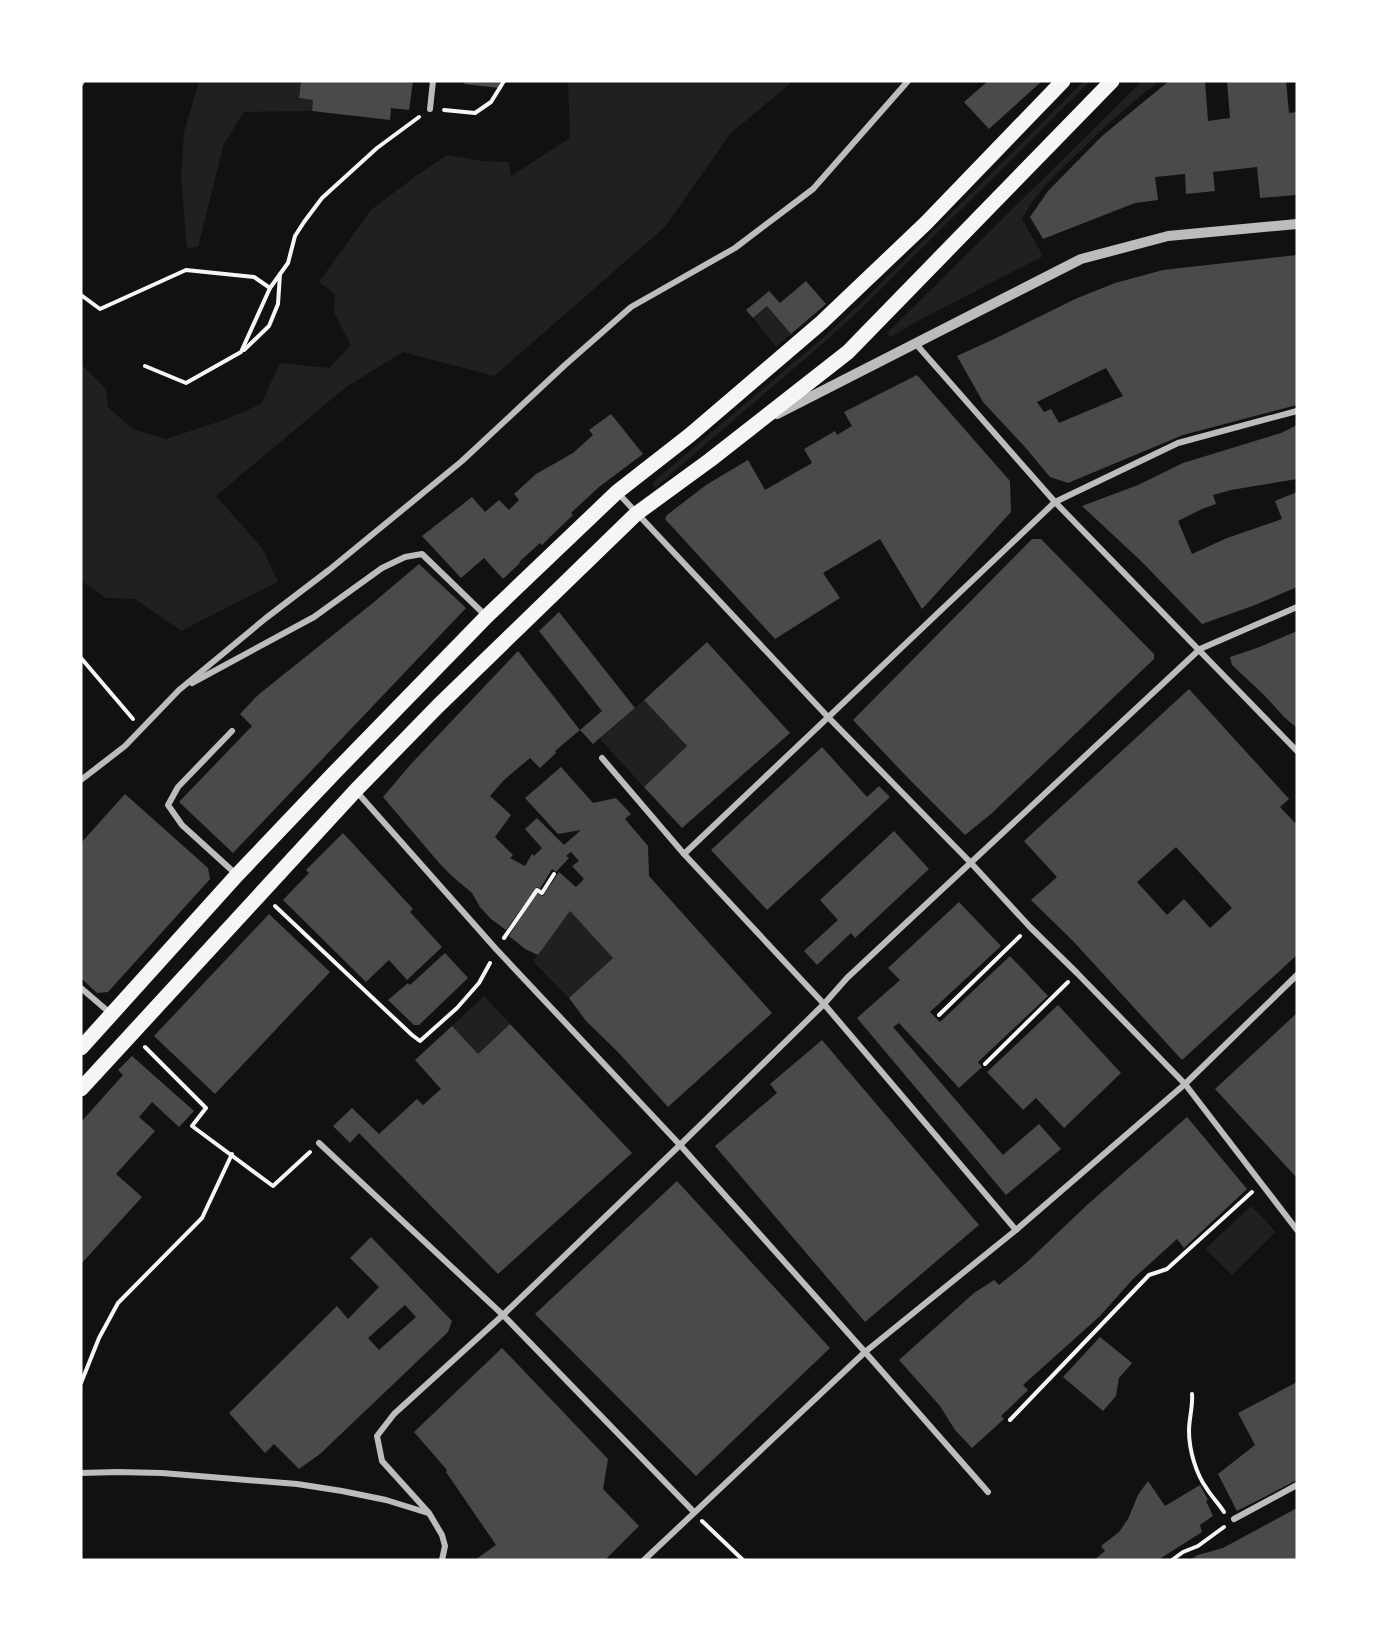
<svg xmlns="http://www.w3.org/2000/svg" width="1378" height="1641" font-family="'Exo 2',sans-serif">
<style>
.green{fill:#202020}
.building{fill:#4a4a4a;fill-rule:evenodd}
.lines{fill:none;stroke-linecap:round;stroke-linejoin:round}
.path{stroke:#f5f5f5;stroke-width:4}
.minor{stroke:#bcbcbc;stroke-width:6}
.tertiary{stroke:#bcbcbc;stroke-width:10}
.primary{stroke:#f5f5f5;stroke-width:15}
</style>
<rect width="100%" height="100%" fill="#111"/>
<g class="green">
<polygon points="199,81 301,81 299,98 313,100 312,111 244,112 224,144 198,247 187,248 181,179 184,132"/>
<polygon points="568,81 793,81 730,134 665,227 494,376 403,352 346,387 216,496 262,548 278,582 181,631 135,599 106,598 81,581 81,364 106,389 108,407 132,429 166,439 224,420 261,404 280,363 329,368 351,345 334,312 335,294 319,282 371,210 416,176 447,155 483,161 509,162 511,176 570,138"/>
<polygon points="1084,81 1090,81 867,303 829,338 655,488 652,483 826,335 864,300"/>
<path d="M 1142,81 L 1159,81 C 1131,103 1104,127 1079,152 C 1058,172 1035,193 1022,219 L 1043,256 L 914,323 L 891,337 L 887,333 Z"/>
<polygon points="767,306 791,334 776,347 753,318"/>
<polygon points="644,700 687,746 644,787 600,739"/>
<polygon points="570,911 613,958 569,998 533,961"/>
<polygon points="484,996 510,1024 478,1054 452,1026"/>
<polygon points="1251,1206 1276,1232 1232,1275 1205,1249"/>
</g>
<g class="building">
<polygon points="301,81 413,81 409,110 391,108 390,120 312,111 313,100 299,98"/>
<polygon points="465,81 500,81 499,88 464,84"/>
<polygon points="988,81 1042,81 989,129 964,102"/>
<polygon points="1169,81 1205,81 1208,121 1230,118 1227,81 1286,81 1289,113 1297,112 1297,195 1260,198 1257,167 1213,172 1215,191 1186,194 1185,174 1155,177 1158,200 1135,203 1043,239 1030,217 1048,191 1102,136"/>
<path d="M 1297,255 L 1297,405 L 1183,435 L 1068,483 L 1050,477 L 1025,447 L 983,402 L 957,356 L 992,340 L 1075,299 L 1115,283 L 1163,270 ZM 1106,368 L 1123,396 L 1059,423 L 1051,409 L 1044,412 L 1037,402 Z"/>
<polygon points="806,281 826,304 791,334 767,306 753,318 746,310 769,291 780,303"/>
<polygon points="917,375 1010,481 1011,512 922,609 880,539 823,573 840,598 775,639 665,519 667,515 706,485 748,460 765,490 812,463 804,449 835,431 837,435 852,426 844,412"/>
<polygon points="611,414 643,454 599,487 571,513 573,515 553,534 542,545 540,543 519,562 520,563 503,579 484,558 461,578 422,536 472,497 485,512 499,500 509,510 519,500 514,494 536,474 573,453 593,435 589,430"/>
<polygon points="1297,425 1297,479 1231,490 1213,495 1216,504 1202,509 1178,521 1192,554 1227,538 1282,519 1275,501 1297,492 1297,587 1255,605 1202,624 1141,561 1082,506 1138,485 1183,463 1281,433"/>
<polygon points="1032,539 1041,539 1154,654 1154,659 991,814 965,835 908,778 853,720"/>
<polygon points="419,564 466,608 233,853 179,802 252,726 240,714 258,695 374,602"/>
<polygon points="559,612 635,708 593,744 580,730 602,711 539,631"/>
<polygon points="1297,631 1297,728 1284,717 1264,695 1232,665 1230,657 1257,648"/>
<polygon points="707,642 790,733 682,828 644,787 687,746 644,700"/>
<polygon points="518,651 580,730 555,751 556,753 540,768 530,758 504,780 490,796 511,815 495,837 513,855 510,858 525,866 532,854 534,856 542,848 525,829 537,818 564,845 581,830 558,834 525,798 561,767 593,803 616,798 631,814 625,819 648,846 649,876 772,1013 668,1107 617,1051 586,1021 569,998 613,958 570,911 538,955 525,949 509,936 536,893 543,896 559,872 576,887 584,879 572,866 579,861 571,852 566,856 569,858 556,872 552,869 540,889 537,887 506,930 491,919 480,907 472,893 453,877 440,864 383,797 411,764"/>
<path d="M 1189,689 L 1289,799 L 1280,807 L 1297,825 L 1297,955 L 1182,1060 L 1073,941 L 1031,900 L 1057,877 L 1024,841 ZM 1176,847 L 1232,908 L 1210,928 L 1184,899 L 1167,915 L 1137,882 Z"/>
<polygon points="822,747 867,797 879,786 890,797 767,910 711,850"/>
<polygon points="125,794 208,868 210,879 108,992 97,993 81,978 81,843"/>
<polygon points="894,831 929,869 855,938 851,933 817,965 804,951 838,920 820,900"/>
<polygon points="343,833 413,909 410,912 442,947 407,980 389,960 366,982 283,900 309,873 306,870"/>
<polygon points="959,902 1001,946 930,1012 940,1022 1010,956 1048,996 978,1062 982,1067 959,1088 899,1023 893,1027 1003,1155 1039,1124 1061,1149 1006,1195 857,1018 900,980 888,968"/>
<polygon points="269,914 330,972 215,1094 154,1036"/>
<polygon points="445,953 468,978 419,1025 414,1025 388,1000 408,983 410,985"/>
<polygon points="1058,1005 1121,1073 1064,1128 1036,1098 1023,1110 987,1072"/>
<polygon points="1297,1013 1297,1178 1215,1089"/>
<polygon points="510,1024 632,1153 498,1274 359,1133 350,1143 333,1126 352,1108 379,1134 417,1099 423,1105 441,1089 415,1060 452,1026 478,1054"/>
<polygon points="822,1040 979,1225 865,1322 715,1146 777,1093 770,1084"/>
<polygon points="132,1056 194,1111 179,1127 152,1102 139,1117 155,1131 116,1174 142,1197 81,1264 81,1122 123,1075 118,1070"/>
<polygon points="1187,1117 1247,1189 1184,1248 1177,1239 1133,1279 1100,1316 1023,1385 1028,1390 1001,1416 1004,1419 972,1448 955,1430 940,1406 899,1360 974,1293 994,1280 999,1285 1025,1264 1087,1205"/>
<polygon points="677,1181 830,1348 696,1476 535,1314"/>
<path d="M 371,1237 L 452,1321 L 448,1332 L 320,1454 L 299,1469 L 274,1444 L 265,1453 L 229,1413 L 337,1306 L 348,1319 L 379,1287 L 350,1258 ZM 405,1305 L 416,1317 L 379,1350 L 368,1338 Z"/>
<polygon points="1100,1337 1132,1363 1119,1378 1116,1396 1103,1411 1063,1377"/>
<polygon points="502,1348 608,1459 603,1489 639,1526 605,1560 475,1560 496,1545 446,1472 447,1470 414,1432"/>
<polygon points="1297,1382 1297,1480 1237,1511 1218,1474 1255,1445 1238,1413"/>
<polygon points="1148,1481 1165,1506 1200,1485 1208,1500 1206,1501 1213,1516 1200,1525 1202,1532 1158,1560 1094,1560 1105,1551 1101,1546 1119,1532 1128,1519 1138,1495"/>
<polygon points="1297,1508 1297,1560 1189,1560 1198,1555 1223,1548"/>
</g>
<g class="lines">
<g class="path">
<polyline points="444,110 475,113 491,102 504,81"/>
<polyline points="81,295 100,309 186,270 254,277 270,288"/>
<polyline points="244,350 269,326 278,304 280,274"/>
<polyline points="145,366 186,383 241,352 270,288 288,263 295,236 304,222 322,198 377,148 419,117"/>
<polyline points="81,658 133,719"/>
<polyline points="275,906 412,1035 420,1041 457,1008 479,983 490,963"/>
<polyline points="504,938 537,890 542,893 554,874"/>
<polyline points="939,1015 1020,936"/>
<polyline points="145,1047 206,1108 192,1126 273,1186 310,1152"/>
<polyline points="985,1064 1068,982"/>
<polyline points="81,1383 99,1338 118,1303 202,1218 232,1154"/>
<path d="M 1192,1394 C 1193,1407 1189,1418 1189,1431 C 1189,1450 1196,1474 1207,1489 C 1212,1497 1219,1504 1224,1512"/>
<polyline points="1010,1420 1149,1275 1167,1269 1252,1192"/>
<polyline points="702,1521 743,1560"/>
<polyline points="1172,1560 1183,1552 1198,1546 1224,1527"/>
</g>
<g class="minor">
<polyline points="81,83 82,81"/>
<polyline points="430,109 433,81"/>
<polyline points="916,344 1055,502 1297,751"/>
<polyline points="617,492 828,717 971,863 1030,927 1077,973 1185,1084 1297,1230"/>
<polyline points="192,683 314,617 382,568 405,557 422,554 485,615"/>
<polyline points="232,731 178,787 168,805 182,825 237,875"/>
<polyline points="602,758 684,854 824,1004 1016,1230"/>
<polyline points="81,780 125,746 179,690 266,618 329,570 462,461 565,365 631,307 735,248 813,189 908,81"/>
<polyline points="356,791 496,949 680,1145 865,1352 988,1492"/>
<polyline points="684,854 1055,502 1178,443 1297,411"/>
<polyline points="81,988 110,1013"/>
<polyline points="319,1143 503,1315 694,1512"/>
<polyline points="81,1473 117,1472 162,1473 297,1484 342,1491 386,1500 428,1513"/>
<polyline points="1234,1519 1297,1485"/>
<polyline points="442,1560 445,1546 442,1535 429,1513 382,1461 377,1436 394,1414 503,1315 680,1145 824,1004 847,978 1200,649 1297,607"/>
<polyline points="644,1560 865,1352 1016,1230 1185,1084 1297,975"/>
</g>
<polyline class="tertiary" points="777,414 1081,259 1168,236 1297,224"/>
<g class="primary">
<polyline points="81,1048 237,875 336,771 487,616 617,492 690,435 822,322 926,223 1063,81"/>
<polyline points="81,1089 356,790 438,706 636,514 710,460 848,352 1112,81"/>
</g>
</g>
<rect width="1378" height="1641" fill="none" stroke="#ffffff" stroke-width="165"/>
</svg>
